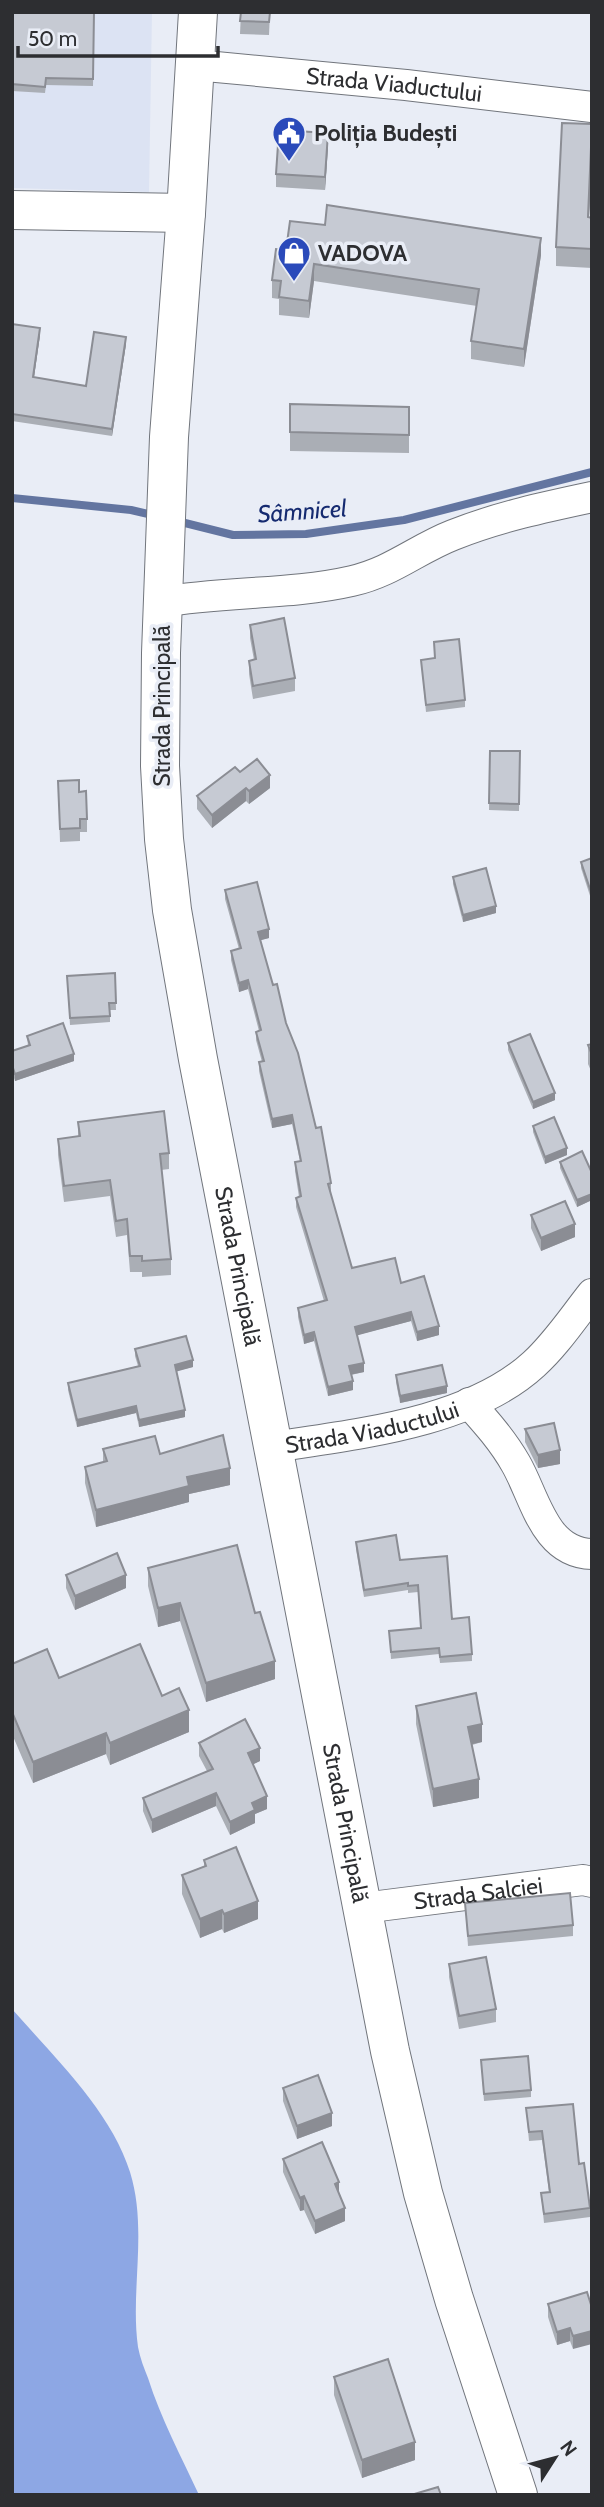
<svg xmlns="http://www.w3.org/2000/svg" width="604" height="2507" font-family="Cabin,sans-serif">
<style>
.built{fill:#dce3f3}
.forest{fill:#8da7e4}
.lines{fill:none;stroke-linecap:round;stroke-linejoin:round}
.stream{stroke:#6375a0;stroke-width:8}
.minor-casing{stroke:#71757c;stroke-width:32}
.secondary-casing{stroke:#71757c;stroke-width:40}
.trunk-casing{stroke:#71757c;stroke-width:40}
.minor{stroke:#fff;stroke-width:30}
.secondary{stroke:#fff;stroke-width:38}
.trunk{stroke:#fff;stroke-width:38}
.wall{fill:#aaaeb5}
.shaded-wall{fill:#8b8d94}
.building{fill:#c6cad3;stroke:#8b8d94;stroke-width:2}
.labels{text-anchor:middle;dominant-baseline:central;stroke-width:7;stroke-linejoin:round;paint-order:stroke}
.street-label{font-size:23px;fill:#2d2e31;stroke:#e9edf6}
.poi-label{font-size:23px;font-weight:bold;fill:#2d2e31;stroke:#e9edf6;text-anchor:start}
.water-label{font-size:24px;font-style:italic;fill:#152a70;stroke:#e9edf6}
</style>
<rect width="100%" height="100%" fill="#e9edf6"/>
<polygon class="built" points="12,12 152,12 149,192 12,188"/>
<path class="forest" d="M 12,2009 C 54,2057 111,2111 130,2172 C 148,2230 130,2290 138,2347 C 140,2358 144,2368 148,2378 C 161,2419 181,2456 199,2495 L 12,2495 Z"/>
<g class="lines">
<g class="stream">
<polyline points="12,498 131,510 157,516"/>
<polyline points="177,521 233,535 306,534 404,520 592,472"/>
</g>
<defs>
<g id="minor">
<path id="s1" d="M 195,65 L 406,85 L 592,107"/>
<path d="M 162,602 C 225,591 291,595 352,581 C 392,572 417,549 453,535 C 498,517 545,507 592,497"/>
<path d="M 469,1403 C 486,1422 503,1441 516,1464 C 535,1497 544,1553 592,1554"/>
<path id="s2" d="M 274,1447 C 357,1434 470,1423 534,1364 C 556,1344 573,1318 592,1294"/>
<path id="s3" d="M 363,1908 L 583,1880 L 592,1882"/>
</g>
<polyline id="secondary" points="12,210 186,213"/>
<g id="trunk">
<path id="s4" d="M 198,12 L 186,213 L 169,437 L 161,653 L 160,766 L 164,839 L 172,910 L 198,1059 L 390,2051 L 423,2193 L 454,2299 L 518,2495"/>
</g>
</defs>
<use href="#minor" class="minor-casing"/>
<use href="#secondary" class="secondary-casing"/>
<use href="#trunk" class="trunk-casing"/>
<use href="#minor" class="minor"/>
<use href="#secondary" class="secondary"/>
<use href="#trunk" class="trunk"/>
</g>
<g class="wall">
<polygon points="12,12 94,12 93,86 46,85 45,93 12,91"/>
<polygon points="241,12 270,12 269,35 240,34"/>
<polygon points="328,146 325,190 276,187 276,174"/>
<polygon points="592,161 589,217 592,218 592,268 556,266 556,247"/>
<polygon points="286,250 541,255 524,367 471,359 471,341 477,306 314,281 309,318 279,315 279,299 272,298 272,280"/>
<polygon points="12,324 40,335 34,377 86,386 126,344 112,436 12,421"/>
<polygon points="290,404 409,407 409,453 290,451"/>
<polygon points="250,625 295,678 295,691 253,699 249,674 249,661 254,660 250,638"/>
<polygon points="434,642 465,700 465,707 426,712 421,660 435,659"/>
<polygon points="490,751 520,751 519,811 489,810"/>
<polygon points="240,772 270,788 249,804 246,801 212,828 197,809 197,796"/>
<polygon points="58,781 79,792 87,819 87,832 80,832 80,841 60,842"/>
<polygon points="592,858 592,902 581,868 581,862"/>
<polygon points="453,877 496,913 463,922 453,884"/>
<polygon points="225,890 269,938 260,940 273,985 286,1023 331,1183 331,1192 330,1192 352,1268 401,1283 439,1335 417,1341 411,1321 357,1335 364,1372 351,1375 353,1390 328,1396 314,1341 304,1344 298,1317 298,1308 324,1301 296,1207 296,1198 299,1197 295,1171 295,1162 300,1161 292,1124 272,1128 259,1071 259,1062 262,1062 256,1040 256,1032 259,1031 248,989 239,992 231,960 231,951 239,949 225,899"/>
<polygon points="115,973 116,1010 110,1010 110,1022 70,1025 67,976"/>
<polygon points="27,1036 74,1061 15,1081 12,1072 12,1051 28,1046"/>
<polygon points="508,1043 555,1100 533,1109 508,1050"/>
<polygon points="592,1044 592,1073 588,1064 588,1045"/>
<polygon points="78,1122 169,1153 169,1169 161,1170 171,1259 171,1275 142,1277 142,1272 130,1272 127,1235 116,1237 110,1196 64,1202 58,1155 58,1139 78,1136"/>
<polygon points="533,1126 567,1155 545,1164 533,1132"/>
<polygon points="560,1162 592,1173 592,1200 577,1207 560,1168"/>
<polygon points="531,1215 575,1237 541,1251 531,1228"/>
<polygon points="135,1349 193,1367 176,1371 185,1417 139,1427 136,1413 77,1427 68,1390 68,1383 138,1366 135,1356"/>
<polygon points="396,1375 447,1393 400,1403 396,1382"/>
<polygon points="525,1429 560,1464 538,1468 525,1442"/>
<polygon points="103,1449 160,1454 230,1485 189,1494 189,1502 96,1527 85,1483 85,1467 103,1462"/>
<polygon points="356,1542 400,1560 452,1619 472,1654 472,1661 440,1663 439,1654 391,1659 389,1631 421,1628 418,1592 408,1593 408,1590 364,1597 356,1549"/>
<polygon points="148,1568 275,1679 206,1702 180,1621 158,1627 148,1586"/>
<polygon points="66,1575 126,1588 75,1610 66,1588"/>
<polygon points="12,1664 59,1678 162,1696 189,1732 110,1765 106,1754 33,1783 12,1734"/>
<polygon points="416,1706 482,1742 472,1745 479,1798 433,1807 416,1724"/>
<polygon points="199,1743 260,1761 253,1764 267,1809 255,1814 255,1823 230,1835 216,1806 152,1833 143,1811 143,1798 207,1771 199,1756"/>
<polygon points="204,1860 258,1919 224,1933 222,1929 200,1938 182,1894 182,1875 204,1866"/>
<polygon points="465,1903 573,1925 573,1936 468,1946"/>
<polygon points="449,1964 496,2009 496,2022 459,2029 449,1977"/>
<polygon points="481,2060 531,2090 531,2097 484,2101"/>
<polygon points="283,2088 332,2126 297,2139 283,2101"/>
<polygon points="526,2108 579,2164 590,2208 590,2217 544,2223 541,2193 549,2192 542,2140 529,2141"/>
<polygon points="283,2159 339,2194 345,2221 315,2234 304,2210 300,2211 283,2172"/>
<polygon points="587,2292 573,2349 570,2341 557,2345 548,2317 548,2304"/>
<polygon points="334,2377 415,2460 362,2478 334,2395"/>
</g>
<g class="shaded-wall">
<polygon points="328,133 328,146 325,190 325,177"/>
<polygon points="592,143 592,161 588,236 588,217"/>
<polygon points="541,238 541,255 524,367 524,349"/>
<polygon points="314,264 314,281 309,318 309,301"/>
<polygon points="40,328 40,335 33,384 33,377"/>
<polygon points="126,337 126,344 112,436 112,429"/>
<polygon points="270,775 270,788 249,804 249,791"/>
<polygon points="246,788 246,801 212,828 212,815"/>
<polygon points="496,906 496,913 463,922 463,915"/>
<polygon points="269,929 269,938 258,941 258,932"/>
<polygon points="248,980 248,989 239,992 239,983"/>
<polygon points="74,1054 74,1061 15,1081 15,1074"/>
<polygon points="555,1093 555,1100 533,1109 533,1102"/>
<polygon points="292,1115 292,1124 272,1128 272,1119"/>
<polygon points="567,1148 567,1155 545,1164 545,1157"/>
<polygon points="592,1194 592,1200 577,1207 577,1200"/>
<polygon points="575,1224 575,1237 541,1251 541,1238"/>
<polygon points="411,1312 411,1321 355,1336 355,1327"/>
<polygon points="439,1326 439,1335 417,1341 417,1332"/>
<polygon points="314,1332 314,1341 304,1344 304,1335"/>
<polygon points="193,1360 193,1367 175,1372 175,1365"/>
<polygon points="364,1363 364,1372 349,1375 349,1366"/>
<polygon points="353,1381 353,1390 328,1396 328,1387"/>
<polygon points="447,1386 447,1393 400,1403 400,1396"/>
<polygon points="136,1406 136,1413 77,1427 77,1420"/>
<polygon points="185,1410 185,1417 139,1427 139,1420"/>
<polygon points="560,1450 560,1464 538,1468 538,1455"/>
<polygon points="230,1468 230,1485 189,1494 189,1502 96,1527 96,1510 187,1477"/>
<polygon points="126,1575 126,1588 75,1610 75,1596"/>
<polygon points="180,1603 180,1621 158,1627 158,1608"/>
<polygon points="275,1661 275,1679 206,1702 206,1683"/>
<polygon points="189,1710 189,1732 110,1765 110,1743"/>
<polygon points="482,1724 482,1742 468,1745 468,1727"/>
<polygon points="106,1733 106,1754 33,1783 33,1762"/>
<polygon points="260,1748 260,1761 248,1767 248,1753"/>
<polygon points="479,1779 479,1798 433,1807 433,1789"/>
<polygon points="216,1793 216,1806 152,1833 152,1820"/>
<polygon points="267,1796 267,1809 255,1814 255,1823 230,1835 230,1822 252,1803"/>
<polygon points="258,1901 258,1919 224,1933 224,1914"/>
<polygon points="222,1910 222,1929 200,1938 200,1919"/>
<polygon points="332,2113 332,2126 297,2139 297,2126"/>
<polygon points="339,2182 339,2195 335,2184"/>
<polygon points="304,2196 304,2210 300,2211 300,2198"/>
<polygon points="345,2208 345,2221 315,2234 315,2221"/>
<polygon points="570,2328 570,2341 557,2345 557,2332"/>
<polygon points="592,2331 592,2344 573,2349 573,2336"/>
<polygon points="415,2442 415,2460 362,2478 362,2460"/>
</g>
<g class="building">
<polygon points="12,12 94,12 93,79 46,78 45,87 12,84"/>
<polygon points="241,12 270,12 269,22 240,21"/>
<polygon points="562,123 592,124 588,217 592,218 592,249 556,247"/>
<polygon points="279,130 328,133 325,177 276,174"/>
<polygon points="327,205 541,238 524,349 471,341 479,289 314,264 309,301 279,297 281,281 272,280 276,249 286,250 290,221 325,225"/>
<polygon points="12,324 40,328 33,377 86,386 94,332 126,337 112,429 12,414"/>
<polygon points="290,404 409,407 409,435 290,432"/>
<polygon points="284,618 295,678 253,686 249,661 256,659 250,625"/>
<polygon points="459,639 465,700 426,705 421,660 435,658 434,642"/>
<polygon points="490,751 520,751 519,804 489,803"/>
<polygon points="257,759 270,775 249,791 246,788 212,815 197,796 235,767 240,772"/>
<polygon points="79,780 79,792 86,791 87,819 80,819 80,828 60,829 58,781"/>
<polygon points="592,858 592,895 581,862"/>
<polygon points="486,868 496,906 463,915 453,877"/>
<polygon points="257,882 269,929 258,932 273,985 277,984 286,1023 298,1053 316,1128 321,1127 331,1183 328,1184 352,1268 395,1258 401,1283 424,1276 439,1326 417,1332 411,1312 355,1327 364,1363 349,1366 353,1381 328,1387 314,1332 304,1335 298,1308 327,1300 296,1198 301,1196 295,1162 301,1161 292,1115 272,1119 259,1062 264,1061 256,1032 261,1030 248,980 239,983 231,951 241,948 225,890"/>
<polygon points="115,973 116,1003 109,1003 110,1016 70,1018 67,976"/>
<polygon points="63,1023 74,1054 15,1074 12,1065 12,1051 30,1045 27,1036"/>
<polygon points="530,1034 555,1093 533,1102 508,1043"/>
<polygon points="592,1044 592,1055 588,1045"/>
<polygon points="164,1111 169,1153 160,1154 171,1259 142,1261 142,1256 130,1256 127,1219 116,1221 110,1180 64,1186 58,1139 80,1136 78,1122"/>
<polygon points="554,1117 567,1148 545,1157 533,1126"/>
<polygon points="582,1151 592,1173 592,1194 577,1200 560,1162"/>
<polygon points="565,1201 575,1224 541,1238 531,1215"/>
<polygon points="186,1336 193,1360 175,1365 185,1410 139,1420 136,1406 77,1420 68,1383 140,1366 135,1349"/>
<polygon points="442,1365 447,1386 400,1396 396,1375"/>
<polygon points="554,1423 560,1450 538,1455 525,1429"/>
<polygon points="223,1435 230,1468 187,1477 189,1486 96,1510 85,1467 107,1461 103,1449 155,1436 160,1454"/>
<polygon points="396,1535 400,1560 447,1556 452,1619 469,1617 472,1654 440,1657 439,1648 391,1652 389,1631 421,1628 418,1585 408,1586 408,1583 364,1590 356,1542"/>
<polygon points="237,1545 255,1613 260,1612 275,1661 206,1683 180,1603 158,1608 148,1568"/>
<polygon points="117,1553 126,1575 75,1596 66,1575"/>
<polygon points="140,1644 162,1696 179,1688 189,1710 110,1743 106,1733 33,1762 12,1712 12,1664 47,1649 59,1678"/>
<polygon points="476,1693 482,1724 468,1727 479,1779 433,1789 416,1706"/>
<polygon points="245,1719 260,1748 248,1753 267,1796 252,1803 255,1810 230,1822 216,1793 152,1820 143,1798 213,1769 199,1743"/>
<polygon points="236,1847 258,1901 224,1914 222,1910 200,1919 182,1875 206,1866 204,1860"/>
<polygon points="570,1893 573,1925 468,1936 465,1903"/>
<polygon points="486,1957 496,2009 459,2016 449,1964"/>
<polygon points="528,2056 531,2090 484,2094 481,2060"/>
<polygon points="318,2075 332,2113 297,2126 283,2088"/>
<polygon points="573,2104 579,2164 584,2163 590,2208 544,2214 541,2193 550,2192 542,2131 529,2132 526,2108"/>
<polygon points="322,2142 339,2182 335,2184 345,2208 315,2221 304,2196 300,2198 283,2159"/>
<polygon points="587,2292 592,2308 592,2331 573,2336 570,2328 557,2332 548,2304"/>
<polygon points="388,2359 415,2442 362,2460 334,2377"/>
<polygon points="438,2487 441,2495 411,2495"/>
</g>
<defs>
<symbol id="civic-pin" viewBox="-11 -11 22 30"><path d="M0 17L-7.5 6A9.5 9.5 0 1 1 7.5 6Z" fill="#2a4aba" stroke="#e9edf6"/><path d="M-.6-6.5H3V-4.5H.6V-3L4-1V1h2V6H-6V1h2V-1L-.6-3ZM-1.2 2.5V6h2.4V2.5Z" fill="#fff"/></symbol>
<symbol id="shop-pin" viewBox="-11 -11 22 30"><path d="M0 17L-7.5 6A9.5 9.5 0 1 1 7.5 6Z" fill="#2a4aba" stroke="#e9edf6"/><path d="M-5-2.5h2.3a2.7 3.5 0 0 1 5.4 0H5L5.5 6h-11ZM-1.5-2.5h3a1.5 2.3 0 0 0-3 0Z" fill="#fff"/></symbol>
</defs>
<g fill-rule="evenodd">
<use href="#civic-pin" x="270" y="114" width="38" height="52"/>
<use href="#shop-pin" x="275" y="234" width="38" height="52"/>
</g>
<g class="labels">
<g class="street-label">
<text stroke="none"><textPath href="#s1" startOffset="200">Strada Viaductului</textPath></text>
<text transform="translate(162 706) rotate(-90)">Strada Principală</text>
<text stroke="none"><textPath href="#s4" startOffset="1262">Strada Principală</textPath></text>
<text stroke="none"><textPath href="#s2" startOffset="100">Strada Viaductului</textPath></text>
<text stroke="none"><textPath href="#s4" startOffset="1829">Strada Principală</textPath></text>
<text stroke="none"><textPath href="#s3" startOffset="116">Strada Salciei</textPath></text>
</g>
<g class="poi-label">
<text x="314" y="133">Poliția Budești</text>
<text x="318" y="253">VADOVA</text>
</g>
<g class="water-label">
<text transform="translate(302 511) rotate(-4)">Sâmnicel</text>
</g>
</g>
<rect width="604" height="2507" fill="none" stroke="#2d2e31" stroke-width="28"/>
<g transform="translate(555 2458) rotate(54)" stroke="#e9edf6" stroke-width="5" paint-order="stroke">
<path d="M0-5L12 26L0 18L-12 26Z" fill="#2d2e31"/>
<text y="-10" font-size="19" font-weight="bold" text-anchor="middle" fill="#2d2e31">N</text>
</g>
<path d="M18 46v10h200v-10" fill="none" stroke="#2d2e31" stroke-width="3.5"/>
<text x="28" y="46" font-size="21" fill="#2d2e31" stroke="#e9edf6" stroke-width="5" paint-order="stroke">50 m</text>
</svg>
